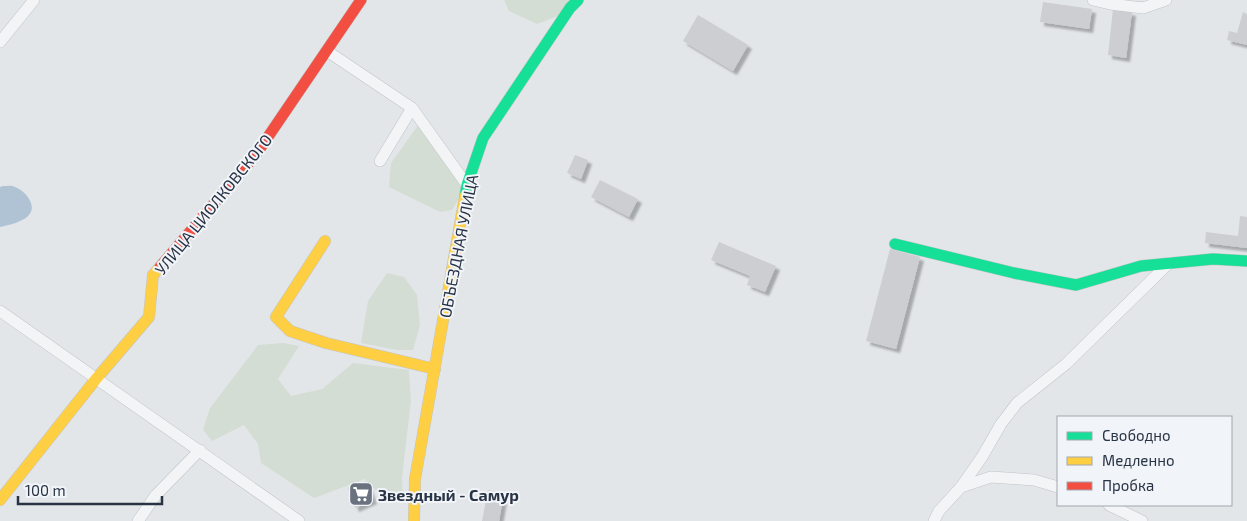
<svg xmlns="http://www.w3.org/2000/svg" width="1247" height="521" font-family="'Exo 2',sans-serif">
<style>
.green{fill:#d4ddd3}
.water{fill:#afc3d5}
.building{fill:#ccced1;filter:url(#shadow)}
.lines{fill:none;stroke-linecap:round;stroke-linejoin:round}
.street-casing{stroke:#c1c4c7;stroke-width:12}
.fast-casing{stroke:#c1c4c7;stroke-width:12}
.slow-casing{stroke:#c1c4c7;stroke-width:12}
.jam-casing{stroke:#c1c4c7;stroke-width:12}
.street{stroke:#f3f4f5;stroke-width:11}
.fast{stroke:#16e098;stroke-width:11}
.slow{stroke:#ffcf43;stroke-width:11}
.jam{stroke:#f24e42;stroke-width:11}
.labels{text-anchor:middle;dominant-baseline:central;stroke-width:4;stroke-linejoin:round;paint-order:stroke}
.street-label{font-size:16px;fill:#283344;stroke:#f1f4f8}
.poi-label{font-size:16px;font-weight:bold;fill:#283344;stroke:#f1f4f8;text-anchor:start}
</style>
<defs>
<filter id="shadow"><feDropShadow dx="4" dy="4" stdDeviation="1" flood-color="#0004"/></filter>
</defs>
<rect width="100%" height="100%" fill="#e3e6e9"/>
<g class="green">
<polygon points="504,0 570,0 558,16 537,24 509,11"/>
<polygon points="419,124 463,171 461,195 452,210 440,212 389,187 391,163"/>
<polygon points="387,273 404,277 417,295 420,325 413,350 397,350 361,343 368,301"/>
<polygon points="283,343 299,346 278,379 291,396 322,389 353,363 409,370 411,400 402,478 403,500 380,495 365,479 314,498 261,463 258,444 244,425 212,441 203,430 210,408 258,345"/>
</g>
<path class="water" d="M 3,186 C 7,186 12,185 15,187 C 24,190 38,205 29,215 C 23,222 9,225 0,227 L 0,187 Z"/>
<g class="building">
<polygon points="1043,2 1092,9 1089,29 1040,22"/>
<polygon points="1113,9 1132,12 1126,58 1108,55"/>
<polygon points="1243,12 1247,14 1247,45 1227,40 1229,31 1237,33"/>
<polygon points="698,15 748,45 733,71 683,41"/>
<polygon points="575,155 588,160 581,179 567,173"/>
<polygon points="600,180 638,199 629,217 591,197"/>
<polygon points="1240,216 1247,217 1247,248 1205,243 1206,232 1238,236"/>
<polygon points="719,242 776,266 765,292 747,285 750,276 711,260"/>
<polygon points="890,249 920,257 896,349 866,341"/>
<polygon points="366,481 373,500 355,508 348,488"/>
<polygon points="488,490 504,493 499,521 482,521"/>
</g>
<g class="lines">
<defs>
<g id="street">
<polyline points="1093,0 1110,4 1143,8 1166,0"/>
<polyline points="0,42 34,0"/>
<polyline points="327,51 412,108 467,185"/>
<polyline points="380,161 412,108"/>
<polyline points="0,311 299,521"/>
<polyline points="961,487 982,457 1001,424 1017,403 1066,364 1169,263"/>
<polyline points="1109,505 1142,521"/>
<polyline points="138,521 156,495 200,450"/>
<polyline points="934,521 939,511 961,487 991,477 1034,480 1058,487"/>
</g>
<g id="fast">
<polyline points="465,196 467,185 483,138 570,8 578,0"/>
<polyline points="895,244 1014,273 1076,285 1141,266 1213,259 1247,261"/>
</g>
<g id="slow">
<polyline points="325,241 276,317 290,331 326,343 435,369"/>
<polyline points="0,500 96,379 149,317 153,275 160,267"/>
<polyline points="414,521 415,479 465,196"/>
</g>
<polyline id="jam" points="160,267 257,153 361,0"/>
</defs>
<use href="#street" class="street-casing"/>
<use href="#fast" class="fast-casing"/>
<use href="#slow" class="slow-casing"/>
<use href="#jam" class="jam-casing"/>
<use href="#street" class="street"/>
<use href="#fast" class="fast"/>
<use href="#slow" class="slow"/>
<use href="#jam" class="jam"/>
</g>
<defs>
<symbol id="supermarket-square" viewBox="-11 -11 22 22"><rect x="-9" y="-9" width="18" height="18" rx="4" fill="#69727e" stroke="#f1f4f8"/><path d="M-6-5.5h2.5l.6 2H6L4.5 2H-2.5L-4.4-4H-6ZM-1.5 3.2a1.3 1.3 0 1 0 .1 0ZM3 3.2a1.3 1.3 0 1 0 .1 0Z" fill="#fff"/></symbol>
</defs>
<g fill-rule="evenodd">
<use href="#supermarket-square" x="347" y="480" width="28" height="28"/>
</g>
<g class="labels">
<g class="street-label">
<text transform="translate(213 204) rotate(-51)">УЛИЦА ЦИОЛКОВСКОГО</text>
<text transform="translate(458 246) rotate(-79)">ОБЪЕЗДНАЯ УЛИЦА</text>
</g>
<g class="poi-label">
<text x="378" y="494">Звездный - Самур</text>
</g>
</g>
<rect x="1057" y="416" width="175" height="90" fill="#f1f4f8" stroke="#a1a7b0"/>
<rect x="1067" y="432" width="25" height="8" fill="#16e098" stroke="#a1a7b0"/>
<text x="1102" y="441" font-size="15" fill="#283344">Свободно</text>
<rect x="1067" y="457" width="25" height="8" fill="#ffcf43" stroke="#a1a7b0"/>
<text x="1102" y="466" font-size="15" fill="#283344">Медленно</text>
<rect x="1067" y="482" width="25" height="8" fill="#f24e42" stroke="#a1a7b0"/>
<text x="1102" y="491" font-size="15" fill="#283344">Пробка</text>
<path d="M18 496v8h144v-8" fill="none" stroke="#283344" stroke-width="2.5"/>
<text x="25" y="496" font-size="15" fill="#283344" stroke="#f1f4f8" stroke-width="4" paint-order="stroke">100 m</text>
</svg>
